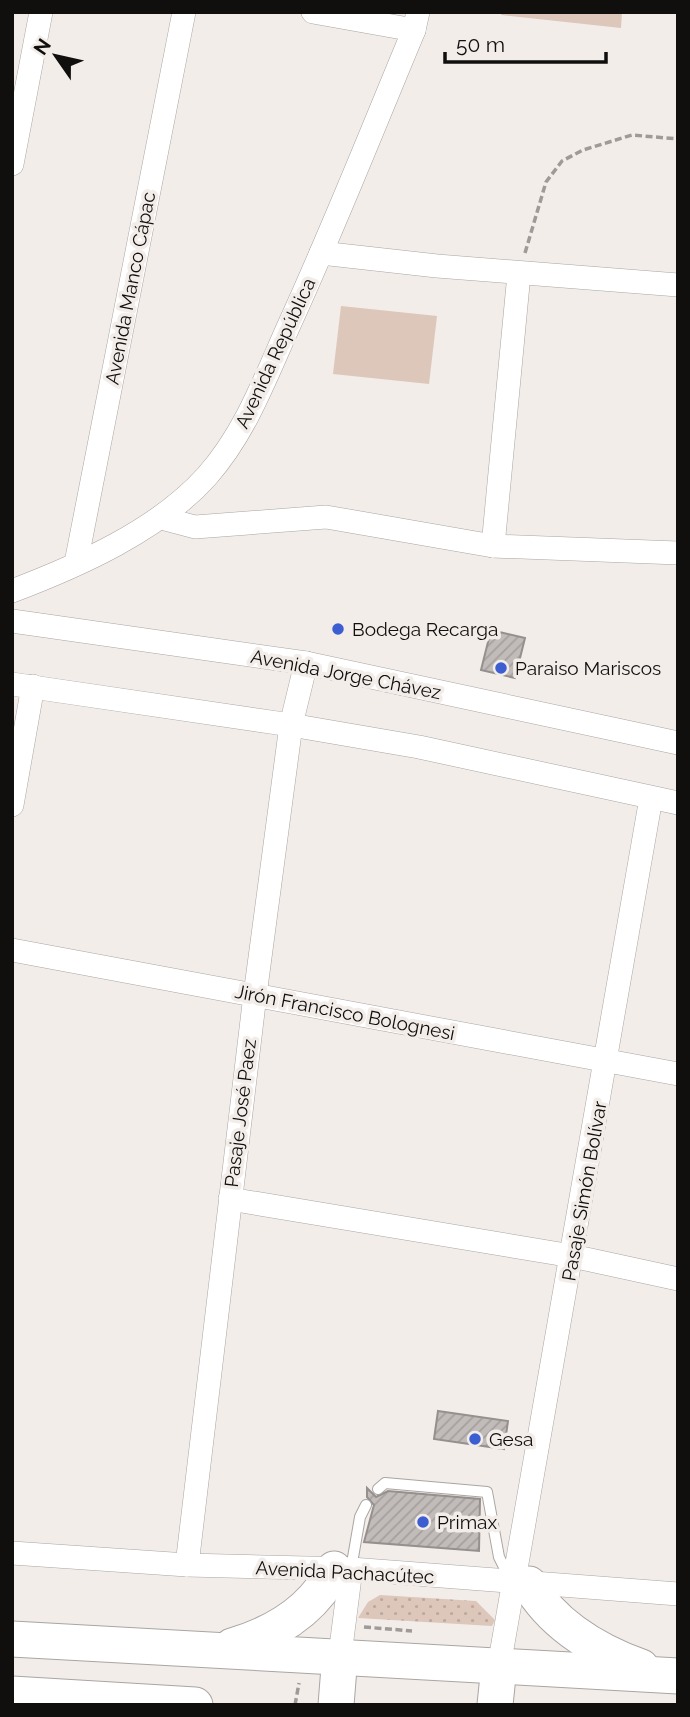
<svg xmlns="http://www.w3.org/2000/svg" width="690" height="1717" font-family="Raleway,sans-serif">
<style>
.grass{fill:url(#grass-dots)}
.park{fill:#ddc6ba}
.building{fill:url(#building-hatch);stroke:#95908d;stroke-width:2}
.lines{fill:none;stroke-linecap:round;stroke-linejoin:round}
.service-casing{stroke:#aaa5a3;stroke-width:12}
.minor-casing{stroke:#aaa5a3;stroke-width:24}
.primary-casing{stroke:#aaa5a3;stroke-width:37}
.path{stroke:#9f9a98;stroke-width:3.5;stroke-dasharray:7 3.5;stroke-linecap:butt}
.service{stroke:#fff;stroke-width:10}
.minor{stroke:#fff;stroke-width:23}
.primary{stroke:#fff;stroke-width:35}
.poi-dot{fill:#3d5ed0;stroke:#f3edea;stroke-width:2.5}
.labels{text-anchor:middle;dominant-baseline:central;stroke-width:7;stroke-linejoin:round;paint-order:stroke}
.street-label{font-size:19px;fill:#100f0e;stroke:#f3edea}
.poi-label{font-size:19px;fill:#100f0e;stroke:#f3edea;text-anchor:start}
</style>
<defs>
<pattern id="grass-dots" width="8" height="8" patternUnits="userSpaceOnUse" patternTransform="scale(1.75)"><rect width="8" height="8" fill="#ddc6ba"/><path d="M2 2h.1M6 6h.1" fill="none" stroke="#bda99f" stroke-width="1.8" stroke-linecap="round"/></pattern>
<pattern id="building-hatch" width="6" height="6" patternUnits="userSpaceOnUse" patternTransform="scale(1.75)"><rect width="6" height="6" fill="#c1bcb9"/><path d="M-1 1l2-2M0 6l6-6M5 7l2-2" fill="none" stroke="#a5a09e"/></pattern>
</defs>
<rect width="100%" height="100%" fill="#f3edea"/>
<polygon class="grass" points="380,1595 476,1601 495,1620 492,1626 358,1618 368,1602"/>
<g class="park">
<polygon points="501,12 622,12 621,28 501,15"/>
<polygon points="341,306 437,316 429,384 333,374"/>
</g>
<g class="building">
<polygon points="491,630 525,638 515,678 481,670"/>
<polygon points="438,1411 508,1421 504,1449 434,1439"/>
<polygon points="367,1488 376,1497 388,1491 480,1499 479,1551 364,1542 374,1505 367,1497"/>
</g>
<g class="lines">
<defs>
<g id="service">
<polyline points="378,1489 385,1483 487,1492 499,1557 511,1581"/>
<polyline points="351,1569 360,1517 366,1505"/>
</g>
<g id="minor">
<polyline points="313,12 414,30"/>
<polyline points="12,164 41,12"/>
<polyline points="321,253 437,266 678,285"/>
<polyline points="161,518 195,527 326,517 493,546 678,553"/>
<polyline points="493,546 519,274"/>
<polyline points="76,563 184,12"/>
<path d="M 12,591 C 78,566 159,530 207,476 C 246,432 266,376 290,323 C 334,227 373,128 414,30 L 418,12"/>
<polyline points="12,621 306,663 678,743"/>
<polyline points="12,684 291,725 419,747 678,803"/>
<polyline points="12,805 33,686"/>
<polyline points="12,950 678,1074"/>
<polyline points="230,1199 572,1256 678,1279"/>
<polyline points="12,1553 187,1565 351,1569 678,1594"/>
<polyline points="187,1565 255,995 291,725 306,663"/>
<polyline points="340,1655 351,1569"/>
<polyline points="499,1666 651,798"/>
</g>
<g id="primary">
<path d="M 529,1584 C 553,1625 597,1651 641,1667"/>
<polyline points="12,1639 678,1676"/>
<path d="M 232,1646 C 276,1633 314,1610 334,1569"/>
<polyline points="12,1694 195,1705"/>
<polyline points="336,1705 340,1655"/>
<polyline points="495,1705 499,1666"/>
</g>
</defs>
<use href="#service" class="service-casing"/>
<use href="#minor" class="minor-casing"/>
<use href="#primary" class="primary-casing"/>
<g class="path">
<polyline points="525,253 546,182 562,161 583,150 632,135 678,139"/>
<polyline points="364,1627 412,1631"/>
<polyline points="295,1705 299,1683"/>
</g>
<use href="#service" class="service"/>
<use href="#minor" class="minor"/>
<use href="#primary" class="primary"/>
</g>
<g class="poi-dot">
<circle cx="338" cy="629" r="7"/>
<circle cx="501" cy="668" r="7"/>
<circle cx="475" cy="1439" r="7"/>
<circle cx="423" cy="1522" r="7"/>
</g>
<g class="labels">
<g class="street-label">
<text transform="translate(130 288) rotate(-79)">Avenida Manco Cápac</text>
<text transform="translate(275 353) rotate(-65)">Avenida República</text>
<text transform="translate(346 674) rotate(11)">Avenida Jorge Chávez</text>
<text transform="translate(345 1012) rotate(11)">Jirón Francisco Bolognesi</text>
<text transform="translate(240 1113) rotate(-83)">Pasaje José Paez</text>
<text transform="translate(584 1191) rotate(-80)">Pasaje Simón Bolívar</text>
<text transform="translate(345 1572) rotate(3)">Avenida Pachacútec</text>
</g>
<g class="poi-label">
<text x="352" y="629">Bodega Recarga</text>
<text x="515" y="668">Paraiso Mariscos</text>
<text x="489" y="1439">Gesa</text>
<text x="437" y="1522">Primax</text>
</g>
</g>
<rect width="690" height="1717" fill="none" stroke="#100f0e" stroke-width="28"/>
<g transform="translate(56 56) rotate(304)" stroke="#f3edea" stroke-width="5" paint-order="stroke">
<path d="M0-5L12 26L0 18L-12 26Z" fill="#100f0e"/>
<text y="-10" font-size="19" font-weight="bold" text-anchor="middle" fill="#100f0e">N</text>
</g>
<path d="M445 52v10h161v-10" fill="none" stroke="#100f0e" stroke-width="3.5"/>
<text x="456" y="52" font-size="21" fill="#100f0e" stroke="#f3edea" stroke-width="5" paint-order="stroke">50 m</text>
</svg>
